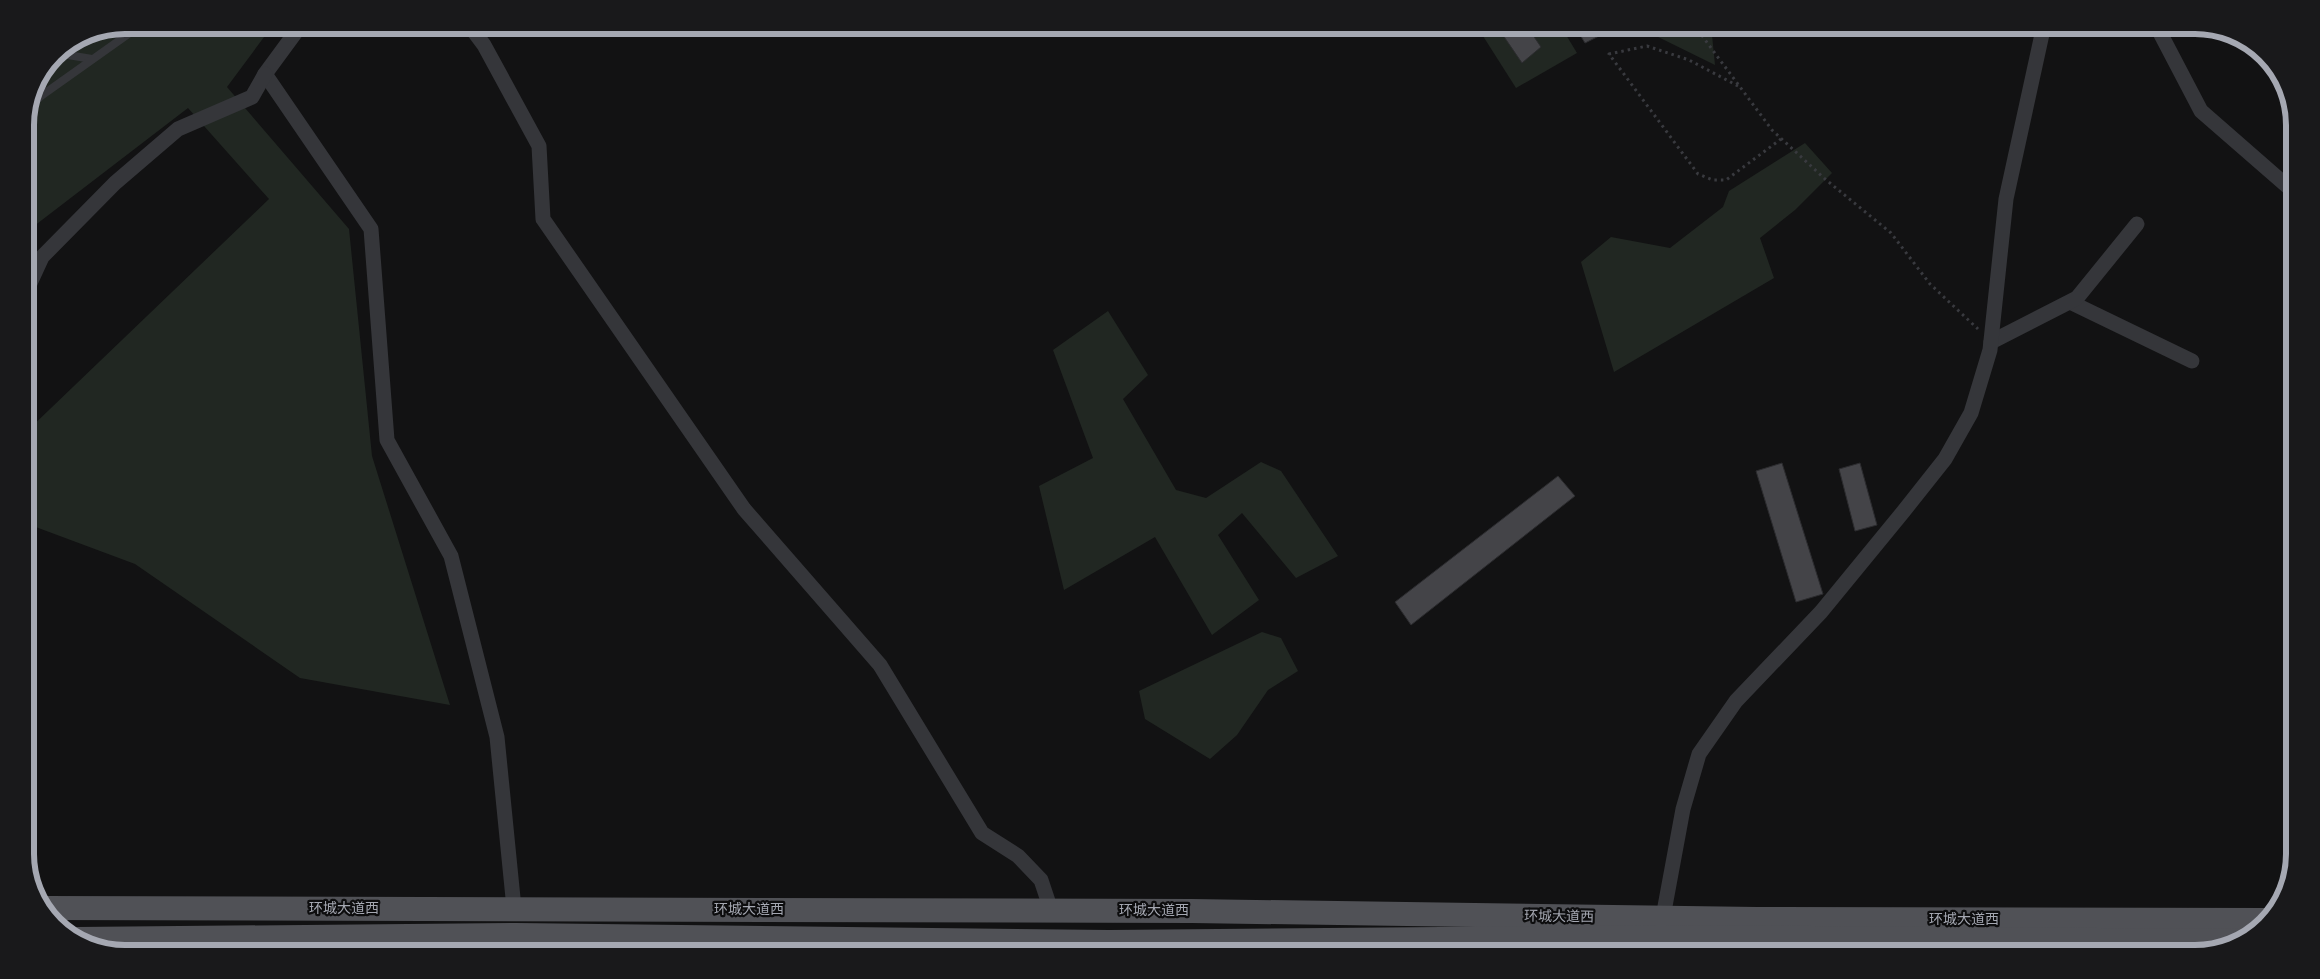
<svg xmlns="http://www.w3.org/2000/svg" width="2320" height="979" font-family="'PT Sans Narrow','Noto Sans SC',sans-serif">
<style>
.green{fill:#212722}
.building{fill:#444448;stroke:#2c2c2f}
.lines{fill:none;stroke-linecap:round;stroke-linejoin:round}
.path{stroke:#393a3f;stroke-width:3;stroke-dasharray:2.5 4;stroke-linecap:butt}
.lane{stroke:#35363a;stroke-width:8}
.street{stroke:#35363a;stroke-width:15}
.primary{stroke:#505156;stroke-width:24}
.labels{text-anchor:middle;dominant-baseline:central;stroke-width:4.5;stroke-linejoin:round;paint-order:stroke}
.street-label{font-size:14px;fill:#a5a8b2;stroke:#0d0d0e}
.rim{fill:none;stroke:#a5a8b2;stroke-width:6}
</style>
<rect width="100%" height="100%" fill="#121213"/>
<g class="green">
<polygon points="125,25 273,25 227,87 349,229 372,456 450,705 300,678 135,564 25,523 25,433 269,199 188,108 25,233 25,119 35,81 54,54 87,32"/>
<polygon points="1476,25 1560,25 1577,53 1516,88"/>
<polygon points="1638,25 1711,25 1715,65 1652,34"/>
<polygon points="1805,143 1832,173 1795,210 1760,238 1774,278 1614,372 1581,262 1611,237 1670,248 1723,207 1729,191"/>
<polygon points="1108,311 1148,375 1123,399 1176,490 1206,498 1261,462 1281,471 1338,556 1296,578 1242,513 1218,535 1259,600 1212,635 1155,537 1064,590 1039,486 1093,458 1053,350"/>
<polygon points="1262,632 1281,638 1298,671 1268,690 1237,735 1210,759 1145,719 1139,691"/>
</g>
<g class="building">
<polygon points="1496,25 1526,25 1541,47 1522,63"/>
<polygon points="1574,25 1621,25 1585,43"/>
<polygon points="1782,463 1823,594 1796,602 1756,471"/>
<polygon points="1860,463 1877,525 1855,531 1839,469"/>
<polygon points="1558,476 1575,496 1411,625 1395,602"/>
</g>
<g class="lines">
<g class="path">
<polyline points="1694,25 1772,130 1825,179 1891,233 1930,284 1978,329"/>
<polyline points="1738,86 1689,60 1647,46 1609,54 1698,174 1713,180 1726,180 1781,139"/>
</g>
<g class="lane">
<polyline points="56,53 92,59"/>
<polyline points="28,108 41,96 141,25"/>
</g>
<g class="street">
<polyline points="301,25 265,74 371,229 387,440 451,556 497,737 514,908"/>
<polyline points="469,25 484,45 539,146 543,219 744,509 880,665 982,833 1018,856 1041,880 1051,910"/>
<polyline points="2156,25 2201,111 2295,193"/>
<polyline points="25,294 42,257 115,183 178,129 252,97 265,74"/>
<polyline points="2070,302 2192,361"/>
<polyline points="1991,342 2077,298 2137,224"/>
<polyline points="1663,917 1683,809 1699,754 1736,701 1821,612 1903,512 1945,459 1971,413 1990,350 2006,199 2044,25"/>
<polyline points="1661,937 1665,954"/>
<polyline points="509,954 517,935"/>
</g>
<g class="primary">
<polyline points="43,908 1192,911 1757,919 2265,920"/>
<polyline points="77,939 517,935 1109,942 1661,937 2238,941"/>
</g>
</g>
<g class="labels">
<g class="street-label">
<text x="344" y="908">环城大道西</text>
<text x="749" y="909">环城大道西</text>
<text x="1154" y="910">环城大道西</text>
<text transform="translate(1559 916) rotate(1)">环城大道西</text>
<text x="1964" y="919">环城大道西</text>
</g>
</g>
<path d="M0 0H2320V979H0ZM125 34H2195A91 91 0 0 1 2286 125V854A91 91 0 0 1 2195 945H125A91 91 0 0 1 34 854V125A91 91 0 0 1 125 34Z" fill="#19191b" fill-rule="evenodd"/>
<path class="rim" d="M125 34H2195A91 91 0 0 1 2286 125V854A91 91 0 0 1 2195 945H125A91 91 0 0 1 34 854V125A91 91 0 0 1 125 34Z"/>
</svg>
